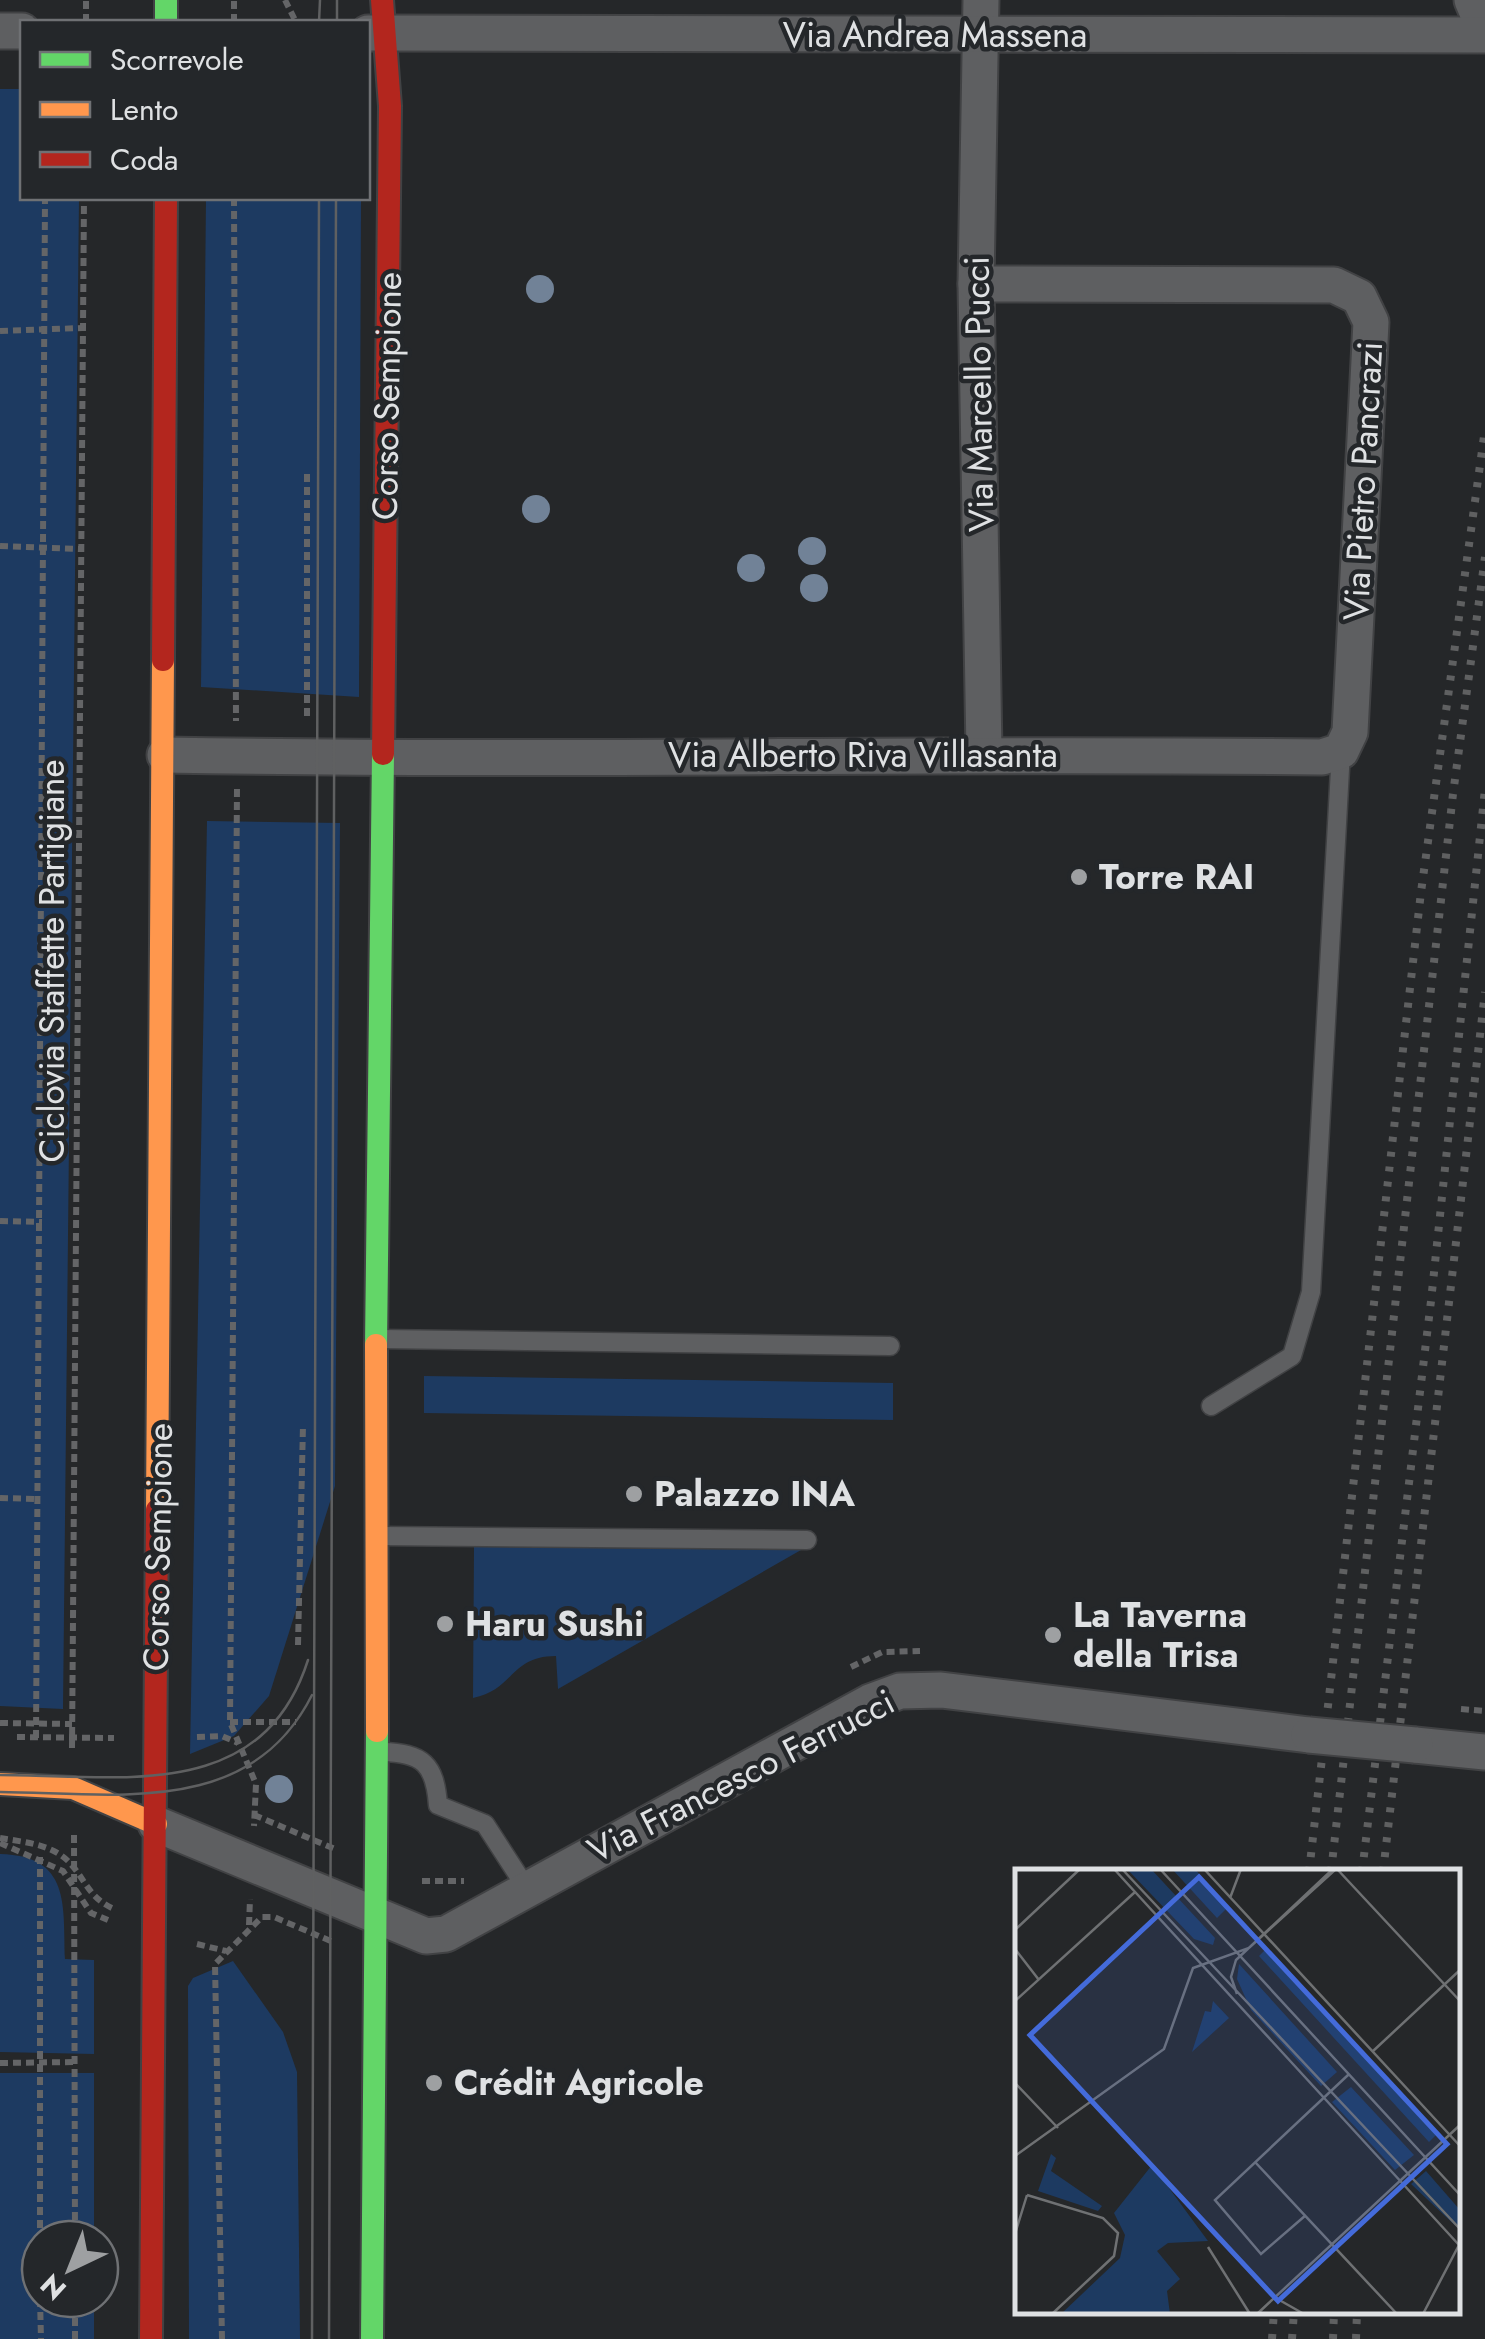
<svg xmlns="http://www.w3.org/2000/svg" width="1485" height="2339" font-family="Jost,sans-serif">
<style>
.green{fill:#1d3a61}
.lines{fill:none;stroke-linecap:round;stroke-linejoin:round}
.lane-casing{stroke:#414244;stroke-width:21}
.street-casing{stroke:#414244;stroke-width:39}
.fast-casing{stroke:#414244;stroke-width:26}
.slow-casing{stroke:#414244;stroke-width:26}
.jam-casing{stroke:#414244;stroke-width:26}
.path{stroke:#646567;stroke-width:6;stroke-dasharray:8 5;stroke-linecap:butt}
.lane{stroke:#5e5f61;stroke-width:18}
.street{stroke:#5e5f61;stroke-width:35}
.fast{stroke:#63d668;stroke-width:22}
.slow{stroke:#ff974d;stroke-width:22}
.jam{stroke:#b3261e;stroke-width:22}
.tram{stroke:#5f6061;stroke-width:2.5}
.rail{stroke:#5f6061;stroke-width:8;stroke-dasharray:5 10;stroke-linecap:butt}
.street-bridge-casing{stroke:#414244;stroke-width:39;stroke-linecap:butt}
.street-bridge{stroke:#5e5f61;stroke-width:35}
.tree{fill:#718297}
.poi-dot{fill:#9ea0a2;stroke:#24272a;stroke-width:4}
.labels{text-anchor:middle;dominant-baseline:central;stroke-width:9;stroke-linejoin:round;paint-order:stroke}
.street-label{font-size:35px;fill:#dfe1e3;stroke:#24272a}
.poi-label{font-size:35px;font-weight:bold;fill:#dfe1e3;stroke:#24272a;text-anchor:start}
.inset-road{fill:none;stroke:#6f7173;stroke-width:2.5}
.view{fill:#446bda;fill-opacity:0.15;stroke:#446bda;stroke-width:5}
.inset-edge{fill:none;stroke:#dfe1e3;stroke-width:5}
</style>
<rect width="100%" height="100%" fill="#252729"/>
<g class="green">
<polygon points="0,89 22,89 22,198 79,198 63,1709 0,1706"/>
<polygon points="206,198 361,198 359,697 201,687"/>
<polygon points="207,821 340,823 335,1486 269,1696 234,1736 190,1754"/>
<polygon points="424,1376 893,1383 893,1420 424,1413"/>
<path d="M 474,1547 L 801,1550 L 558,1689 L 556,1656 C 510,1656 514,1690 473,1698 Z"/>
<path d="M 0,1854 C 71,1856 63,1905 65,1959 L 94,1960 L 94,2054 L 0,2052 Z"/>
<polygon points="233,1961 283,2032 297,2072 300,2339 189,2339 188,1986 193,1978"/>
<polygon points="0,2073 94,2073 94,2239 40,2239 40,2299 94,2299 94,2339 0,2339"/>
</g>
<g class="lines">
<defs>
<g id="lane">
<polyline points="381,1339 890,1346"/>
<polyline points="1211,1406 1292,1356 1311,1292 1341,751"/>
<polyline points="382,1536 807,1540"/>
<path d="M 382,1752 C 423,1753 435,1764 438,1805 L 485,1824 L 527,1889"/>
</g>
<g id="street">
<polyline points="981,0 976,284 984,752"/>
<polyline points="1472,0 1485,31"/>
<polyline points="0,31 22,31"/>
<polyline points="368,33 1485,35"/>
<path d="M 165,755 C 551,762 936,752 1322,757 L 1341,751 L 1350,732 L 1371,322 L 1359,297 L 1334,285 L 976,284"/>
<polyline points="1415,1745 1485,1752"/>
<polyline points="156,1824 426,1936 446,1934 870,1702 900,1691 941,1690 1309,1735"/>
</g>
<g id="fast">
<polyline points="166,0 166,22"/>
<polyline points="376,1345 383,754"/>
<polyline points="372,2339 377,1731"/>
</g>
<g id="slow">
<polyline points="376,1345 377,1731"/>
<polyline points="157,1510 163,660"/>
<polyline points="0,1784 73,1788 156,1824"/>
</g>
<g id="jam">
<polyline points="382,0 390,106 383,754"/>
<polyline points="163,660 166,198"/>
<polyline points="151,2339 157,1510"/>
</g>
</defs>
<use href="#lane" class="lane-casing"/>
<use href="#street" class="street-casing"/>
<use href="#fast" class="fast-casing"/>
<use href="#slow" class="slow-casing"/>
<use href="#jam" class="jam-casing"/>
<g class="path">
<polyline points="285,0 296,22"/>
<polyline points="86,22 86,0"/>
<polyline points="234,22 234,0"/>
<polyline points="234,198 236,721"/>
<polyline points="0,331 82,328"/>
<polyline points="0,546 80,549"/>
<polyline points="307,716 307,472"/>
<polyline points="237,789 230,1722 256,1784 254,1826"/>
<polyline points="0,1221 42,1222"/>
<polyline points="0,1498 36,1499"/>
<polyline points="298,1645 303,1425"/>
<polyline points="851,1667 882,1652 920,1651"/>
<polyline points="1461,1709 1485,1711"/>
<polyline points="230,1722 296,1722"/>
<polyline points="0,1723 72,1724"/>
<polyline points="17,1737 114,1738"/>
<polyline points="197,1737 222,1736 238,1743"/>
<polyline points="36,1738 45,198"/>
<polyline points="72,1748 84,198"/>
<polyline points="254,1815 335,1849"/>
<polyline points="74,1835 75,2239"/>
<path d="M 0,1838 C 23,1842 51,1844 68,1861 C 85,1878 88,1897 112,1908"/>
<polyline points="0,1843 63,1871 91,1913 108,1920"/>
<polyline points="422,1881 464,1881"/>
<polyline points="249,1925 250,1899"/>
<polyline points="197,1944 226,1951"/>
<polyline points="0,2063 75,2062"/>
<polyline points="40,2267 40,1857"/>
<polyline points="40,2299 41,2339"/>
<polyline points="75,2339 75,2299"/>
<polyline points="222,2339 215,1964 262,1917 274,1917 333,1942"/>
</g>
<use href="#lane" class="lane"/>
<use href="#street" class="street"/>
<use href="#fast" class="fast"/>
<use href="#slow" class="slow"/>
<use href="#jam" class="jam"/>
<g class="tram">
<polyline points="319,22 320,0"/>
<polyline points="337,22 337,0"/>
<path d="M 0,1775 C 120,1775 262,1804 308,1660"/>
<path d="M 0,1792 C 116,1793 250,1818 312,1695"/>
<polyline points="312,2339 319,198"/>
<polyline points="329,2339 336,198"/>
</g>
<g class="rail">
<polyline points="1309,1872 1421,892 1485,429"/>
<polyline points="1331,1872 1453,794 1485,557"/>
<polyline points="1362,1872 1431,1301 1485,789"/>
<polyline points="1383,1872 1485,992"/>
<polyline points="1272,2339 1274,2312"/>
<polyline points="1292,2339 1294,2312"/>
<polyline points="1333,2339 1334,2312"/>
<polyline points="1356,2339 1357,2312"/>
</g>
<defs>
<polyline id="street-bridge" points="1309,1735 1415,1745"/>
</defs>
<use href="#street-bridge" class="street-bridge-casing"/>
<use href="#street-bridge" class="street-bridge"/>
</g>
<g class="tree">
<circle cx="540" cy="289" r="14"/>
<circle cx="536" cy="509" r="14"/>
<circle cx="812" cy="551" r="14"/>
<circle cx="751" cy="568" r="14"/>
<circle cx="814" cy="588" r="14"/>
<circle cx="279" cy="1789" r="14"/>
</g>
<g class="poi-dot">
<circle cx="1079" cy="877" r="10"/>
<circle cx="634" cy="1494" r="10"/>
<circle cx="445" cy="1624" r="10"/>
<circle cx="1053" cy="1635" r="10"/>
<circle cx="434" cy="2083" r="10"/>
</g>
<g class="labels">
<g class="street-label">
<text x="935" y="35">Via Andrea Massena</text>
<text transform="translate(979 394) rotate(-91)">Via Marcello Pucci</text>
<text transform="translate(387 396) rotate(-89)">Corso Sempione</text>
<text transform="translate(1363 481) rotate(-87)">Via Pietro Pancrazi</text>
<text x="863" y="755">Via Alberto Riva Villasanta</text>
<text transform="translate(52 961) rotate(-90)">Ciclovia Staffette Partigiane</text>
<text transform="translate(158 1547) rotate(-89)">Corso Sempione</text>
<text transform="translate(741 1776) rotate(-27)">Via Francesco Ferrucci</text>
</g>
<g class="poi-label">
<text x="1099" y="877">Torre RAI</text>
<text x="654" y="1494">Palazzo INA</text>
<text x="1073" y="1615">La Taverna<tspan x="1073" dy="40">della Trisa</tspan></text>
<text x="465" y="1624">Haru Sushi</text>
<text x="454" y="2083">Crédit Agricole</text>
</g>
</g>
<g transform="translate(1015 1869)">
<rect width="445" height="445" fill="#252729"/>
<path d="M 112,0 L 136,0 L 200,69 L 198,76 L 179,70 ZM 157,0 L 180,0 L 213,38 L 202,49 ZM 250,81 L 423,264 L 414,273 L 244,87 ZM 224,95 L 322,203 L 306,217 L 236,141 L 222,110 ZM 198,132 L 214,149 L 177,183 L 190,142 L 196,143 ZM 336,218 L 399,286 L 380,301 L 317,233 ZM 36,285 L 41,289 L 36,302 L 87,337 L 83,342 L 23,322 ZM 137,296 L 193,372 L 153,374 L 142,382 L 165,410 L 152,422 L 155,445 L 46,445 L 105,389 L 110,366 L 99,344 ZM 411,302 L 445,341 L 445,361 L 396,315 Z" fill="#1d3a61"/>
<path class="inset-road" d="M 99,0 L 444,376M 107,0 L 445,360M 145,0 L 445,326M 189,0 L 445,277M 322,0 L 445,132M 215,29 L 226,0M 0,61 L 65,0M 0,80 L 24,111M 222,125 L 216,108 L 221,91 L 318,0M 0,132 L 120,23M 357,183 L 445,101M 0,214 L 43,259M 0,287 L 149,180 L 178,99 L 234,79 L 321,0M 240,293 L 382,445M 12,326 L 88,349 L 103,364 L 99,387 L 37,445M 291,346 L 246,385 L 200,331 L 333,206M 0,365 L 12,326M 193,378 L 235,445M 259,428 L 289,445M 242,445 L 445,256M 408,445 L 445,374"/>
<path class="view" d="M 184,8 L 432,275 L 263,432 L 15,166 Z"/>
<rect width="445" height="445" class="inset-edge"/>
</g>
<rect x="20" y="20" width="350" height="180" fill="#24272a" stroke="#6f7174" stroke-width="2.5"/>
<rect x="40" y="52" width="50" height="15" fill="#63d668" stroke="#6f7174" stroke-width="2.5"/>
<text x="110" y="70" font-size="30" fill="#dfe1e3">Scorrevole</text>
<rect x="40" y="102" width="50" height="15" fill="#ff974d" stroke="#6f7174" stroke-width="2.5"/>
<text x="110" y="120" font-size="30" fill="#dfe1e3">Lento</text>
<rect x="40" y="152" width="50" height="15" fill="#b3261e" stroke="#6f7174" stroke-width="2.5"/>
<text x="110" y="170" font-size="30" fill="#dfe1e3">Coda</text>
<g transform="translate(70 2269) rotate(223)"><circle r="48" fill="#24272a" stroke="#6f7174" stroke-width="2.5"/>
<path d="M0-8L18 38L0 25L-18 38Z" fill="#9ea0a2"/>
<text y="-15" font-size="28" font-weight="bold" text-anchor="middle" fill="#dfe1e3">N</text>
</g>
</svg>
